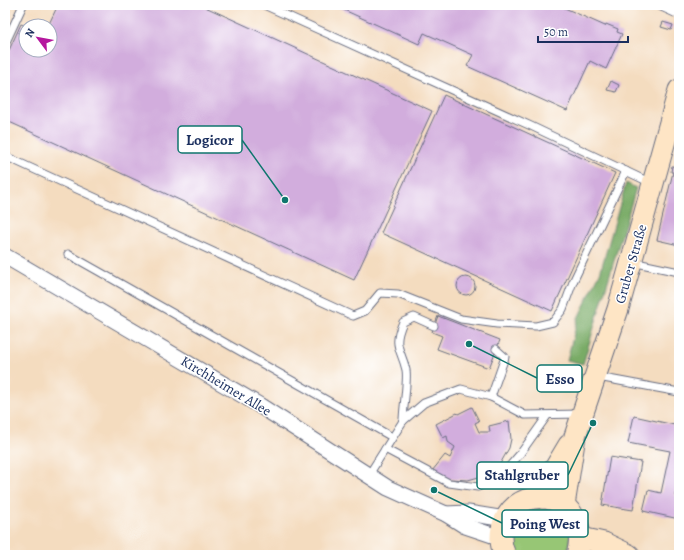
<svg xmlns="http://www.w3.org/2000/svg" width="684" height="560" font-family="Alegreya,serif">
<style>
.green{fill:#97c675;stroke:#597a6a}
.forest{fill:#79ab66;stroke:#4a6d62}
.building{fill:#d2addd}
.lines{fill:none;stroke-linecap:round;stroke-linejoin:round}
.lane-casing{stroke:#676c80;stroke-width:9}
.street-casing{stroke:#676c80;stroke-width:17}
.secondary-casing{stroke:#676c80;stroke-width:23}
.lane{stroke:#fff;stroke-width:7}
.street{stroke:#fff;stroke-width:15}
.secondary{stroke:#fee5c5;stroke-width:21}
.labels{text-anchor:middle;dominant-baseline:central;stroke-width:3;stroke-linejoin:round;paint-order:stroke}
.street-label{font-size:14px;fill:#1b2f5e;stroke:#fff}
.leader{fill:none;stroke:#0f766e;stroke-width:1.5}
.callout-dot{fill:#0f766e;stroke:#fff;stroke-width:1.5}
.callout{fill:#fff;stroke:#0f766e;stroke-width:1.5}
.callout-label{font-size:15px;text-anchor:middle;font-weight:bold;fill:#1b2f5e}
</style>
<rect width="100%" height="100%" fill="#fff"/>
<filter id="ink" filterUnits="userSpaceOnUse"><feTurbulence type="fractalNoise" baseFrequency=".025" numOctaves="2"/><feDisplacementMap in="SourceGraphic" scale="8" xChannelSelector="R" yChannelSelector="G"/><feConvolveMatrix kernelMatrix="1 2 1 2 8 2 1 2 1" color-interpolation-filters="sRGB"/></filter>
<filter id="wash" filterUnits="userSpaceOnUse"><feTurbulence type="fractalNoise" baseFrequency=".012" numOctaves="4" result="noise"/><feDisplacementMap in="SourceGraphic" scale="16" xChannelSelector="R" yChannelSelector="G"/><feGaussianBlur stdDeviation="0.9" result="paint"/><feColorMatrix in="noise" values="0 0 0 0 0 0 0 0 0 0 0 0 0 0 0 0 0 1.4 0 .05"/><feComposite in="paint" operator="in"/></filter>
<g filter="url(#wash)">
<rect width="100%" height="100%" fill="#f4dcbf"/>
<path class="green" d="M 540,507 C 545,508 551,509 555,511 C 570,520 575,541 564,555 L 517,555 C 502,531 516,514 540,507 Z"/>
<polygon class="forest" points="626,183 636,188 583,364 567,360 578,318 600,273"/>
<g id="blocks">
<g class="building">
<polygon points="58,5 201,5 432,111 354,280 5,120 5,59 21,24 26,26 26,50 50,50 50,26 48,26"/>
<polygon points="333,5 558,5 605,26 606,24 618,29 617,32 622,34 606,69 590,61 567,111 467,66 473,55 424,33 419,44"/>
<polygon points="663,22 673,25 671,30 661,27"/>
<polygon points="611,81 619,85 616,92 607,90"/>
<polygon points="444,95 615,173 552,311 381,233"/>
<polygon points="672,166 679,167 679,245 657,240 673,172 671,172"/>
<circle cx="466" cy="286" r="9"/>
<polygon points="438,316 500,340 489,368 437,349 442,336 432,332"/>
<polygon points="472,407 479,421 475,423 479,432 490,432 489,426 509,421 511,439 509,448 500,464 486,475 468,480 449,479 432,471 445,455 450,458 455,447 448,442 447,436 443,438 436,424 457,413 458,414"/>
<polygon points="634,416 679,426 679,476 675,495 679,496 679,519 643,511 648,490 661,493 670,451 628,443"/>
<polygon points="610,457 641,462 633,510 602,505"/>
</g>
</g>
</g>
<g filter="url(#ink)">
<use href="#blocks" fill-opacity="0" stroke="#676c80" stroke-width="1"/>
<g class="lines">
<defs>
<g id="lane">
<polyline points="264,5 531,126 651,183"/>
<polyline points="657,5 679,15"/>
<polyline points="5,44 23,5"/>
<polyline points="5,156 353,316 365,311 380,293 398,294 461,319 497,324 536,326 553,322 563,309 573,282 626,171"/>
<polyline points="68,254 392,437"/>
<polyline points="632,262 679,272"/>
<polyline points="598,377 679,392"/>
<polyline points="491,397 505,357 496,349"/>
<path d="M 403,421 C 403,408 408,381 406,370 C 401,348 392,347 403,322 L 414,317 L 434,326"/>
<polyline points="385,449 449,483 478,487 501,476 520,454 547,416"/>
<polyline points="368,476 403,421 424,403 461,389 491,397 525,415 581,414"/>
</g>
<g id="street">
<polyline points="5,256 259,405 388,488 446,514 465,526 501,538"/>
<polyline points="446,514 468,513 505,519"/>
</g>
<g id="secondary">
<polyline points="543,498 551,475 569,445"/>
<polyline points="564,505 575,436 618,309 679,90"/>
<polyline points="581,538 604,543 629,555"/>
<path d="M 505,555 C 500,545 500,533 504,522 C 524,476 594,499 577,555"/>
</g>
</defs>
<use href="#lane" class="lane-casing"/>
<use href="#street" class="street-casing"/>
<use href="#secondary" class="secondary-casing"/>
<use href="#lane" class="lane"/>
<use href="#street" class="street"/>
<use href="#secondary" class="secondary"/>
</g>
</g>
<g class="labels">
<g class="street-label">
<text transform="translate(631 264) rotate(-74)">Gruber Straße</text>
<text transform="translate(226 386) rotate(31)">Kirchheimer Allee</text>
</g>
</g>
<path class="leader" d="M285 200L242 140M469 344L537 378M593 423L568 475M434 490L502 523"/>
<g class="callout-dot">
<circle cx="285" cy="200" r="4"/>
<circle cx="469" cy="344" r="4"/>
<circle cx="593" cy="423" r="4"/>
<circle cx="434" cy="490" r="4"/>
</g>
<g class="callout">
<rect x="178" y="126" width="64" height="27" rx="4"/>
<rect x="537" y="365" width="45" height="27" rx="4"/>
<rect x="477" y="462" width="91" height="27" rx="4"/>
<rect x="502" y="510" width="86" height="27" rx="4"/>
</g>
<g class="callout-label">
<text x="210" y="145">Logicor</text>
<text x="560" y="384">Esso</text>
<text x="522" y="480">Stahlgruber</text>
<text x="545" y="529">Poing West</text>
</g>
<rect width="684" height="560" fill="none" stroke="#fff" stroke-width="20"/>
<g transform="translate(38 38) rotate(302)"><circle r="19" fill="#ffffff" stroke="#a4acbf"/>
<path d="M0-3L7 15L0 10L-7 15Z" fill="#b5179e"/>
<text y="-6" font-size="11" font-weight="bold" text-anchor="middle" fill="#1b2f5e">N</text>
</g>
<path d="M538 36v6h90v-6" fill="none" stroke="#1b2f5e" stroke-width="2"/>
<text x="544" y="36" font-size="12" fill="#1b2f5e" stroke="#ffffff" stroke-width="3" paint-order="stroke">50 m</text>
</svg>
